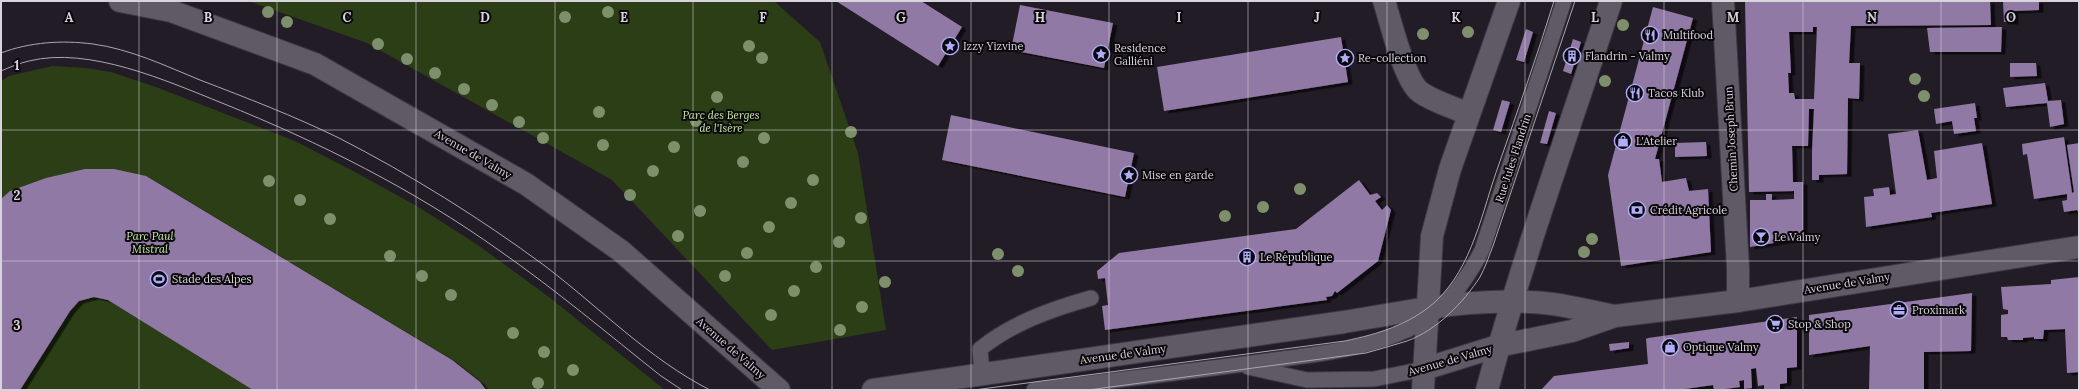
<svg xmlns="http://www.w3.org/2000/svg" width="2080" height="391" font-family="Lora,serif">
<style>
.green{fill:#2b3e15}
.building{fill:#9179a5;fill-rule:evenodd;filter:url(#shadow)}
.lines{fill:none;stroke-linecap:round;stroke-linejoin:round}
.service-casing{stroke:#3c3741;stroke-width:17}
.minor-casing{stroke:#3c3741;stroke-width:24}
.tertiary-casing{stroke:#3c3741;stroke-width:24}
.secondary-casing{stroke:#3c3741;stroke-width:24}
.service{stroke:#605966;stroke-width:15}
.minor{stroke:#605966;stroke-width:22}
.tertiary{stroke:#605966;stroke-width:22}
.secondary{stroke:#605966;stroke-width:22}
.tram{stroke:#aaa6ae;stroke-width:1}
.tree{fill:#7e8f6c}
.grid{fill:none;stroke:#d8d4db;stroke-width:1;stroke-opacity:0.55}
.labels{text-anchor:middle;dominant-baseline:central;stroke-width:4;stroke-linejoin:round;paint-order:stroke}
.poi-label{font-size:11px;fill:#d8d4db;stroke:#0a080c;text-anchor:start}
.park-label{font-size:11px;font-style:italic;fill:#c9eda5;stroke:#0a080c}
.street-label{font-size:11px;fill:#d8d4db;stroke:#0a080c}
.grid-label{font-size:13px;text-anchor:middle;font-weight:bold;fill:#d8d4db;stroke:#0a080c;stroke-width:4;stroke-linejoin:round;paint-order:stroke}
</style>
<defs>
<filter id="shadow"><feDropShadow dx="4.5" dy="2.5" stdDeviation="0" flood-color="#0009"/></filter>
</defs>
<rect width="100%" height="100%" fill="#221c27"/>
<g class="green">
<polygon points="248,1 774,1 820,42 858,153 886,330 772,350 612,180 367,43"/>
<polygon points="52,66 86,68 111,72 156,87 295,141 355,172 415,205 475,243 549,297 665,390 1,390 1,81 9,76"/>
</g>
<g class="building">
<polygon points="836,1 921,1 962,27 938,66"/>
<path d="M 1745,1 L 1990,1 L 1991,25 L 1851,26 L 1849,63 L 1860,63 L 1859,99 L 1848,98 L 1847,174 L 1819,175 L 1819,180 L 1812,180 L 1812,151 L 1814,109 L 1809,109 L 1808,146 L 1792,146 L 1793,182 L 1803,182 L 1803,238 L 1750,247 L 1750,200 L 1766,200 L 1766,194 L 1772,194 L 1772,200 L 1794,199 L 1794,191 L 1749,192 ZM 1813,27 L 1817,27 L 1814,99 L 1795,99 L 1794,93 L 1789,93 L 1788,73 L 1791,73 L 1789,32 L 1813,32 Z"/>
<polygon points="2003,1 2039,1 2039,10 2014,11 2014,22 2004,22"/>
<polygon points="1020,5 1113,23 1104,68 1011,50"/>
<polygon points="1653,7 1693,18 1655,159 1659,159 1662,182 1686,178 1689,191 1708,189 1711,252 1621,266 1608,175"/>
<polygon points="2002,27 2001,52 1930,52 1927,28"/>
<polygon points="1526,29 1533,32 1524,62 1516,60"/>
<polygon points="1341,37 1348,82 1164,111 1157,67"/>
<polygon points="1573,39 1581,42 1571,74 1563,71"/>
<polygon points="2010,63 2036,63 2037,76 2010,77"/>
<polygon points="2045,83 2048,101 2061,100 2064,124 2050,127 2047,103 2006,107 2003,88"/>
<polygon points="1502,100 1510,102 1501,132 1493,130"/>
<polygon points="1975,103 1977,118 1974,118 1976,131 1954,134 1952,121 1936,124 1934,109"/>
<polygon points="1549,111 1556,113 1547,144 1540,143"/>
<polygon points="951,115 1134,153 1125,197 942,160"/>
<polygon points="1918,130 1927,180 1937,178 1934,151 1982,143 1992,204 1931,213 1932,217 1866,227 1864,197 1874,196 1873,189 1889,187 1890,195 1896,194 1888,134"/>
<polygon points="2064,137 2072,193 2074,192 2067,145 2079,143 2079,213 2077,210 2064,212 2062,201 2067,200 2067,194 2034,199 2027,154 2023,155 2022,144"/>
<polygon points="1706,142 1707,156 1675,157 1675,143"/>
<polygon points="85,169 114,169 146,176 452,360 480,382 486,390 253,390 108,300 94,297 79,301 70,311 20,390 1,390 1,199 10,191 46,178"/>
<polygon points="1359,180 1370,195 1377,193 1381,197 1375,201 1382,210 1387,205 1391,210 1378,261 1337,293 1335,291 1332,296 1326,297 1327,300 1105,330 1102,306 1108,305 1105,278 1098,279 1097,271 1119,253 1296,229"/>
<polygon points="2079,277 2079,372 2067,373 2065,329 2044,330 2043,339 2034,339 2034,337 2023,338 2023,340 2008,340 2007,337 2001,337 2001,315 2008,314 2008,310 2003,309 2001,287 2051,284 2051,280"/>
<polygon points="1972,293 1971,351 1924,352 1924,390 1869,390 1870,346 1809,355 1809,315"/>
<polygon points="1797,317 1797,367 1787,368 1787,383 1780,384 1780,390 1764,390 1764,385 1758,386 1756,368 1751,369 1752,388 1744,389 1744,380 1739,381 1740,387 1718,390 1714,390 1713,385 1678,390 1541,390 1554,376 1648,364 1646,339 1648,338"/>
<polygon points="1629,342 1629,348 1610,351 1609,344"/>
</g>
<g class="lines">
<defs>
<g id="service">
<polyline points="1248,367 1307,380 1374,379 1424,369"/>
<path d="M 982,375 L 980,349 C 1012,323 1052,309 1091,298"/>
<path d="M 1034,390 C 1109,381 1185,372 1260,362 C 1309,355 1361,351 1407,330 C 1442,314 1465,284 1482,250 L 1564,1"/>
</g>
<g id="minor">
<polyline points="120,1 171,11 315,64 526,184 621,251 779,390"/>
<path d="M 1384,1 C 1391,22 1404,80 1420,92 C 1434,102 1453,107 1468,114"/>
<polyline points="1723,1 1738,268 1738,301"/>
<polyline points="873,390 1344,322 1427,308"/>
</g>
<g id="tertiary">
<path d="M 1427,308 C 1468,302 1512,299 1553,304 C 1574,307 1594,312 1614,316"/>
<polyline points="1424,369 1498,346 1572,331 1615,316 1738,301 2079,247"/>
</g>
<g id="secondary">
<polyline points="1423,390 1432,236 1450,169 1509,1"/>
<path d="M 1487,390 C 1522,259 1569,130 1611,1"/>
</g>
</defs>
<use href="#service" class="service-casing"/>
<use href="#minor" class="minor-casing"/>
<use href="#tertiary" class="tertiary-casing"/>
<use href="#secondary" class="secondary-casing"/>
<use href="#service" class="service"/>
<use href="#minor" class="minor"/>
<use href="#tertiary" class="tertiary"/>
<use href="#secondary" class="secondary"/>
<g class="tram">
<path d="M 1,53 C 30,42 62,40 93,44 C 130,49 166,66 200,80 C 247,98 294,116 339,138 C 411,175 480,218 545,266 C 599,307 649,359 710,390"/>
<path d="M 1,71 C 10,67 20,63 29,61 C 89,46 167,81 222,103 C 321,143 413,189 500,251 C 556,290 608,334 661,376 L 682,390"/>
<path d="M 974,390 L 1345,341 C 1378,334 1409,325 1435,302 C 1473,267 1482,211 1499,164 C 1518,110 1537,56 1554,1"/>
<path d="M 1088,390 L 1366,353 C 1380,349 1394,345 1407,341 C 1437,330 1463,303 1480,277 C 1485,268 1489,256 1493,246 L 1575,1"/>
</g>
</g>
<g class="tree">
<circle cx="268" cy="12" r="6"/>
<circle cx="608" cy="12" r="6"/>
<circle cx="565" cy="17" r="6"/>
<circle cx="287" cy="22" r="6"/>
<circle cx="1623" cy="25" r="6"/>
<circle cx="1468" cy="32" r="6"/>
<circle cx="1423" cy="34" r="6"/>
<circle cx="378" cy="44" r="6"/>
<circle cx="749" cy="46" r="6"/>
<circle cx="762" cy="58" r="6"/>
<circle cx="407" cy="59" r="6"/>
<circle cx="435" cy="73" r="6"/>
<circle cx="1915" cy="79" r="6"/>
<circle cx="1605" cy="81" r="6"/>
<circle cx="464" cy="89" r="6"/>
<circle cx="1924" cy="96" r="6"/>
<circle cx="717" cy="97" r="6"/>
<circle cx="492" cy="105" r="6"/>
<circle cx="599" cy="112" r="6"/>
<circle cx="696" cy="121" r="6"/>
<circle cx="519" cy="122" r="6"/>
<circle cx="851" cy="132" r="6"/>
<circle cx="543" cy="138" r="6"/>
<circle cx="764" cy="138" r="6"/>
<circle cx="603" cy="145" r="6"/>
<circle cx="674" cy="147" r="6"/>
<circle cx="743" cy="162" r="6"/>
<circle cx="653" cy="171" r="6"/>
<circle cx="813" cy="180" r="6"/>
<circle cx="269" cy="181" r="6"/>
<circle cx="1300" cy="189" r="6"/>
<circle cx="630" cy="195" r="6"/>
<circle cx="300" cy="200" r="6"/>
<circle cx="791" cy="203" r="6"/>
<circle cx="1263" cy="207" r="6"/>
<circle cx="700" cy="211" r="6"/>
<circle cx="1225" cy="216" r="6"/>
<circle cx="861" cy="218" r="6"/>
<circle cx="330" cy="219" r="6"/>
<circle cx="769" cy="227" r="6"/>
<circle cx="678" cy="236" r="6"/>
<circle cx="1592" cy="239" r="6"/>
<circle cx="839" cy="242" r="6"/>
<circle cx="1584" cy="252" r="6"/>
<circle cx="747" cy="253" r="6"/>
<circle cx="998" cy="254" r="6"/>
<circle cx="390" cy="256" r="6"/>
<circle cx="816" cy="267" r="6"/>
<circle cx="1018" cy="271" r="6"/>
<circle cx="422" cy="276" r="6"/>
<circle cx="725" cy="276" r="6"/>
<circle cx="885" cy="282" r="6"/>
<circle cx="794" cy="291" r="6"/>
<circle cx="451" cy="295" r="6"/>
<circle cx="862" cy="307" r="6"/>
<circle cx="771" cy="315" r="6"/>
<circle cx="840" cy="330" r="6"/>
<circle cx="513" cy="333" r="6"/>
<circle cx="544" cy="352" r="6"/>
<circle cx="573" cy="370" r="6"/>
<circle cx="538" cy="383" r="6"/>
</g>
<path class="grid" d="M 139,1 L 139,390M 277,1 L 277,390M 416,1 L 416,390M 555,1 L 555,390M 693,1 L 693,390M 832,1 L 832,390M 971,1 L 971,390M 1109,1 L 1109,390M 1248,1 L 1248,390M 1387,1 L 1387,390M 1525,1 L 1525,390M 1664,1 L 1664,390M 1803,1 L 1803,390M 1941,1 L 1941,390M 1,130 L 2079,130M 1,261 L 2079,261"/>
<defs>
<symbol id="restaurant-ring" viewBox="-11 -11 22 22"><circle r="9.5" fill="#0a080c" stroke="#b0aefa" stroke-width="1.5"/><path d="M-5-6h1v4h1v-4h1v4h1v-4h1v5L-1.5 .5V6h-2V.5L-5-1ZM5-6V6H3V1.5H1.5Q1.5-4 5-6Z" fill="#b0aefa"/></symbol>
<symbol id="sight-ring" viewBox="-11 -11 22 22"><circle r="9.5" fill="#0a080c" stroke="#b0aefa" stroke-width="1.5"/><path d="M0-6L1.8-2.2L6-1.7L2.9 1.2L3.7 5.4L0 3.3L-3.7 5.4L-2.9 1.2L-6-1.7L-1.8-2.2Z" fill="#b0aefa"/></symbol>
<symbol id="building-ring" viewBox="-11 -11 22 22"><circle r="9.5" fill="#0a080c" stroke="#b0aefa" stroke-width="1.5"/><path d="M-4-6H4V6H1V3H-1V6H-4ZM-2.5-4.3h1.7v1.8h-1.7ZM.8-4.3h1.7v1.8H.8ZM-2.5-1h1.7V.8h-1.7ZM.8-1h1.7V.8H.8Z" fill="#b0aefa"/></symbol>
<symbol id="shop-ring" viewBox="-11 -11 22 22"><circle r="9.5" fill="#0a080c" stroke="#b0aefa" stroke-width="1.5"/><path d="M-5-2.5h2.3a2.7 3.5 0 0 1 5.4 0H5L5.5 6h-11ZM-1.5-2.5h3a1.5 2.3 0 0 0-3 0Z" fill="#b0aefa"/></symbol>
<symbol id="bank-ring" viewBox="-11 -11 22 22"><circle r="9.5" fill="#0a080c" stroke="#b0aefa" stroke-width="1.5"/><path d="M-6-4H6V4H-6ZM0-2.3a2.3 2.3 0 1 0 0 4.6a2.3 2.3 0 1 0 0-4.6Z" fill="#b0aefa"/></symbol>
<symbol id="bar-ring" viewBox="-11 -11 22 22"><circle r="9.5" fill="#0a080c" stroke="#b0aefa" stroke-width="1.5"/><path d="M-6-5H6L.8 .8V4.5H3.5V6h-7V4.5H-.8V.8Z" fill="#b0aefa"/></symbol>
<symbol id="stadium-ring" viewBox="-11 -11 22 22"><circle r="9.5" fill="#0a080c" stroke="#b0aefa" stroke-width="1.5"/><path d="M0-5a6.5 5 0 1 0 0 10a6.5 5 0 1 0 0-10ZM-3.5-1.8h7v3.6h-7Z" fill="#b0aefa"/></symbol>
<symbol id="office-ring" viewBox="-11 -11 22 22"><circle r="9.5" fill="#0a080c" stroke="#b0aefa" stroke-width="1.5"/><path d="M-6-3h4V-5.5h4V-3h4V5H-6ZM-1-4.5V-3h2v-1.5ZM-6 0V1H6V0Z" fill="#b0aefa"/></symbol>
<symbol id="supermarket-ring" viewBox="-11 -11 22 22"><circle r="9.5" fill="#0a080c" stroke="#b0aefa" stroke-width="1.5"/><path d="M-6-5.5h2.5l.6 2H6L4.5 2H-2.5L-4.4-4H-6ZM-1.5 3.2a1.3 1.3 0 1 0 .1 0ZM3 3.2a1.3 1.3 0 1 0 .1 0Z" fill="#b0aefa"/></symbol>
</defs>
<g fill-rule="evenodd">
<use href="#restaurant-ring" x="1640" y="25" width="20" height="20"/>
<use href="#sight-ring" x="940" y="36" width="20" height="20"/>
<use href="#sight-ring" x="1091" y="44" width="20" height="20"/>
<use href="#building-ring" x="1562" y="46" width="20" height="20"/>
<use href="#sight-ring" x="1335" y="48" width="20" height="20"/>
<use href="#restaurant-ring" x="1625" y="83" width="20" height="20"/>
<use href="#shop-ring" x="1613" y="131" width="20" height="20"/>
<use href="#sight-ring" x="1119" y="165" width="20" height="20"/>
<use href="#bank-ring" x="1627" y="200" width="20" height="20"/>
<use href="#bar-ring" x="1751" y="227" width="20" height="20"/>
<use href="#building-ring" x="1237" y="247" width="20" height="20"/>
<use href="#stadium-ring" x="149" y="269" width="20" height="20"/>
<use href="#office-ring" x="1889" y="300" width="20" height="20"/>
<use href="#supermarket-ring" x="1765" y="314" width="20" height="20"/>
<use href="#shop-ring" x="1660" y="337" width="20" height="20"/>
</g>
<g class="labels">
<g class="poi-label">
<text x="1663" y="35">Multifood</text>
<text x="963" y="46">Izzy Yizvine</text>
<text x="1114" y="48">Residence<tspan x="1114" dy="13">Galliéni</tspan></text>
<text x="1585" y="56">Flandrin - Valmy</text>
<text x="1358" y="58">Re-collection</text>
<text x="1648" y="93">Tacos Klub</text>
<text x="1636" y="141">L'Atelier</text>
<text x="1142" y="175">Mise en garde</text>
<text x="1650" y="210">Crédit Agricole</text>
<text x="1774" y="237">Le Valmy</text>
<text x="1260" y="257">Le République</text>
<text x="172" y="279">Stade des Alpes</text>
<text x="1912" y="310">Proximark</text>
<text x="1788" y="324">Stop &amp; Shop</text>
<text x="1683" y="347">Optique Valmy</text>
</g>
<g class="park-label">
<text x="721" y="115">Parc des Berges<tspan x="721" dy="13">de l'Isère</tspan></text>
<text x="150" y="236">Parc Paul<tspan x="150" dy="13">Mistral</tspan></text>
</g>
<g class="street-label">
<text transform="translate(1731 139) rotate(-93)">Chemin Joseph Brun</text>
<text transform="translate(473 154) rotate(30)">Avenue de Valmy</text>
<text transform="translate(1513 158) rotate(-72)">Rue Jules Flandrin</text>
<text transform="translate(1847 283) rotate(-9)">Avenue de Valmy</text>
<text transform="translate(731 348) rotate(41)">Avenue de Valmy</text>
<text transform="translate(1123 354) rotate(-8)">Avenue de Valmy</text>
<text transform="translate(1450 360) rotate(-16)">Avenue de Valmy</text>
</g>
</g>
<g class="grid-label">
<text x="69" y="22">A</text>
<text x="208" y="22">B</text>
<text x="347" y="22">C</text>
<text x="485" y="22">D</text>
<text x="624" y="22">E</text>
<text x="763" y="22">F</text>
<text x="901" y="22">G</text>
<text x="1040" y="22">H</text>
<text x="1179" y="22">I</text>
<text x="1317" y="22">J</text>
<text x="1456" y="22">K</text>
<text x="1595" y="22">L</text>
<text x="1733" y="22">M</text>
<text x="1872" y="22">N</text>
<text x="2011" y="22">O</text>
<text x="17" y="70">1</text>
<text x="17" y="200">2</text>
<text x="17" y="330">3</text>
</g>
<rect width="2080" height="391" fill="none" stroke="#d8d4db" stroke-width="4"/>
</svg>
